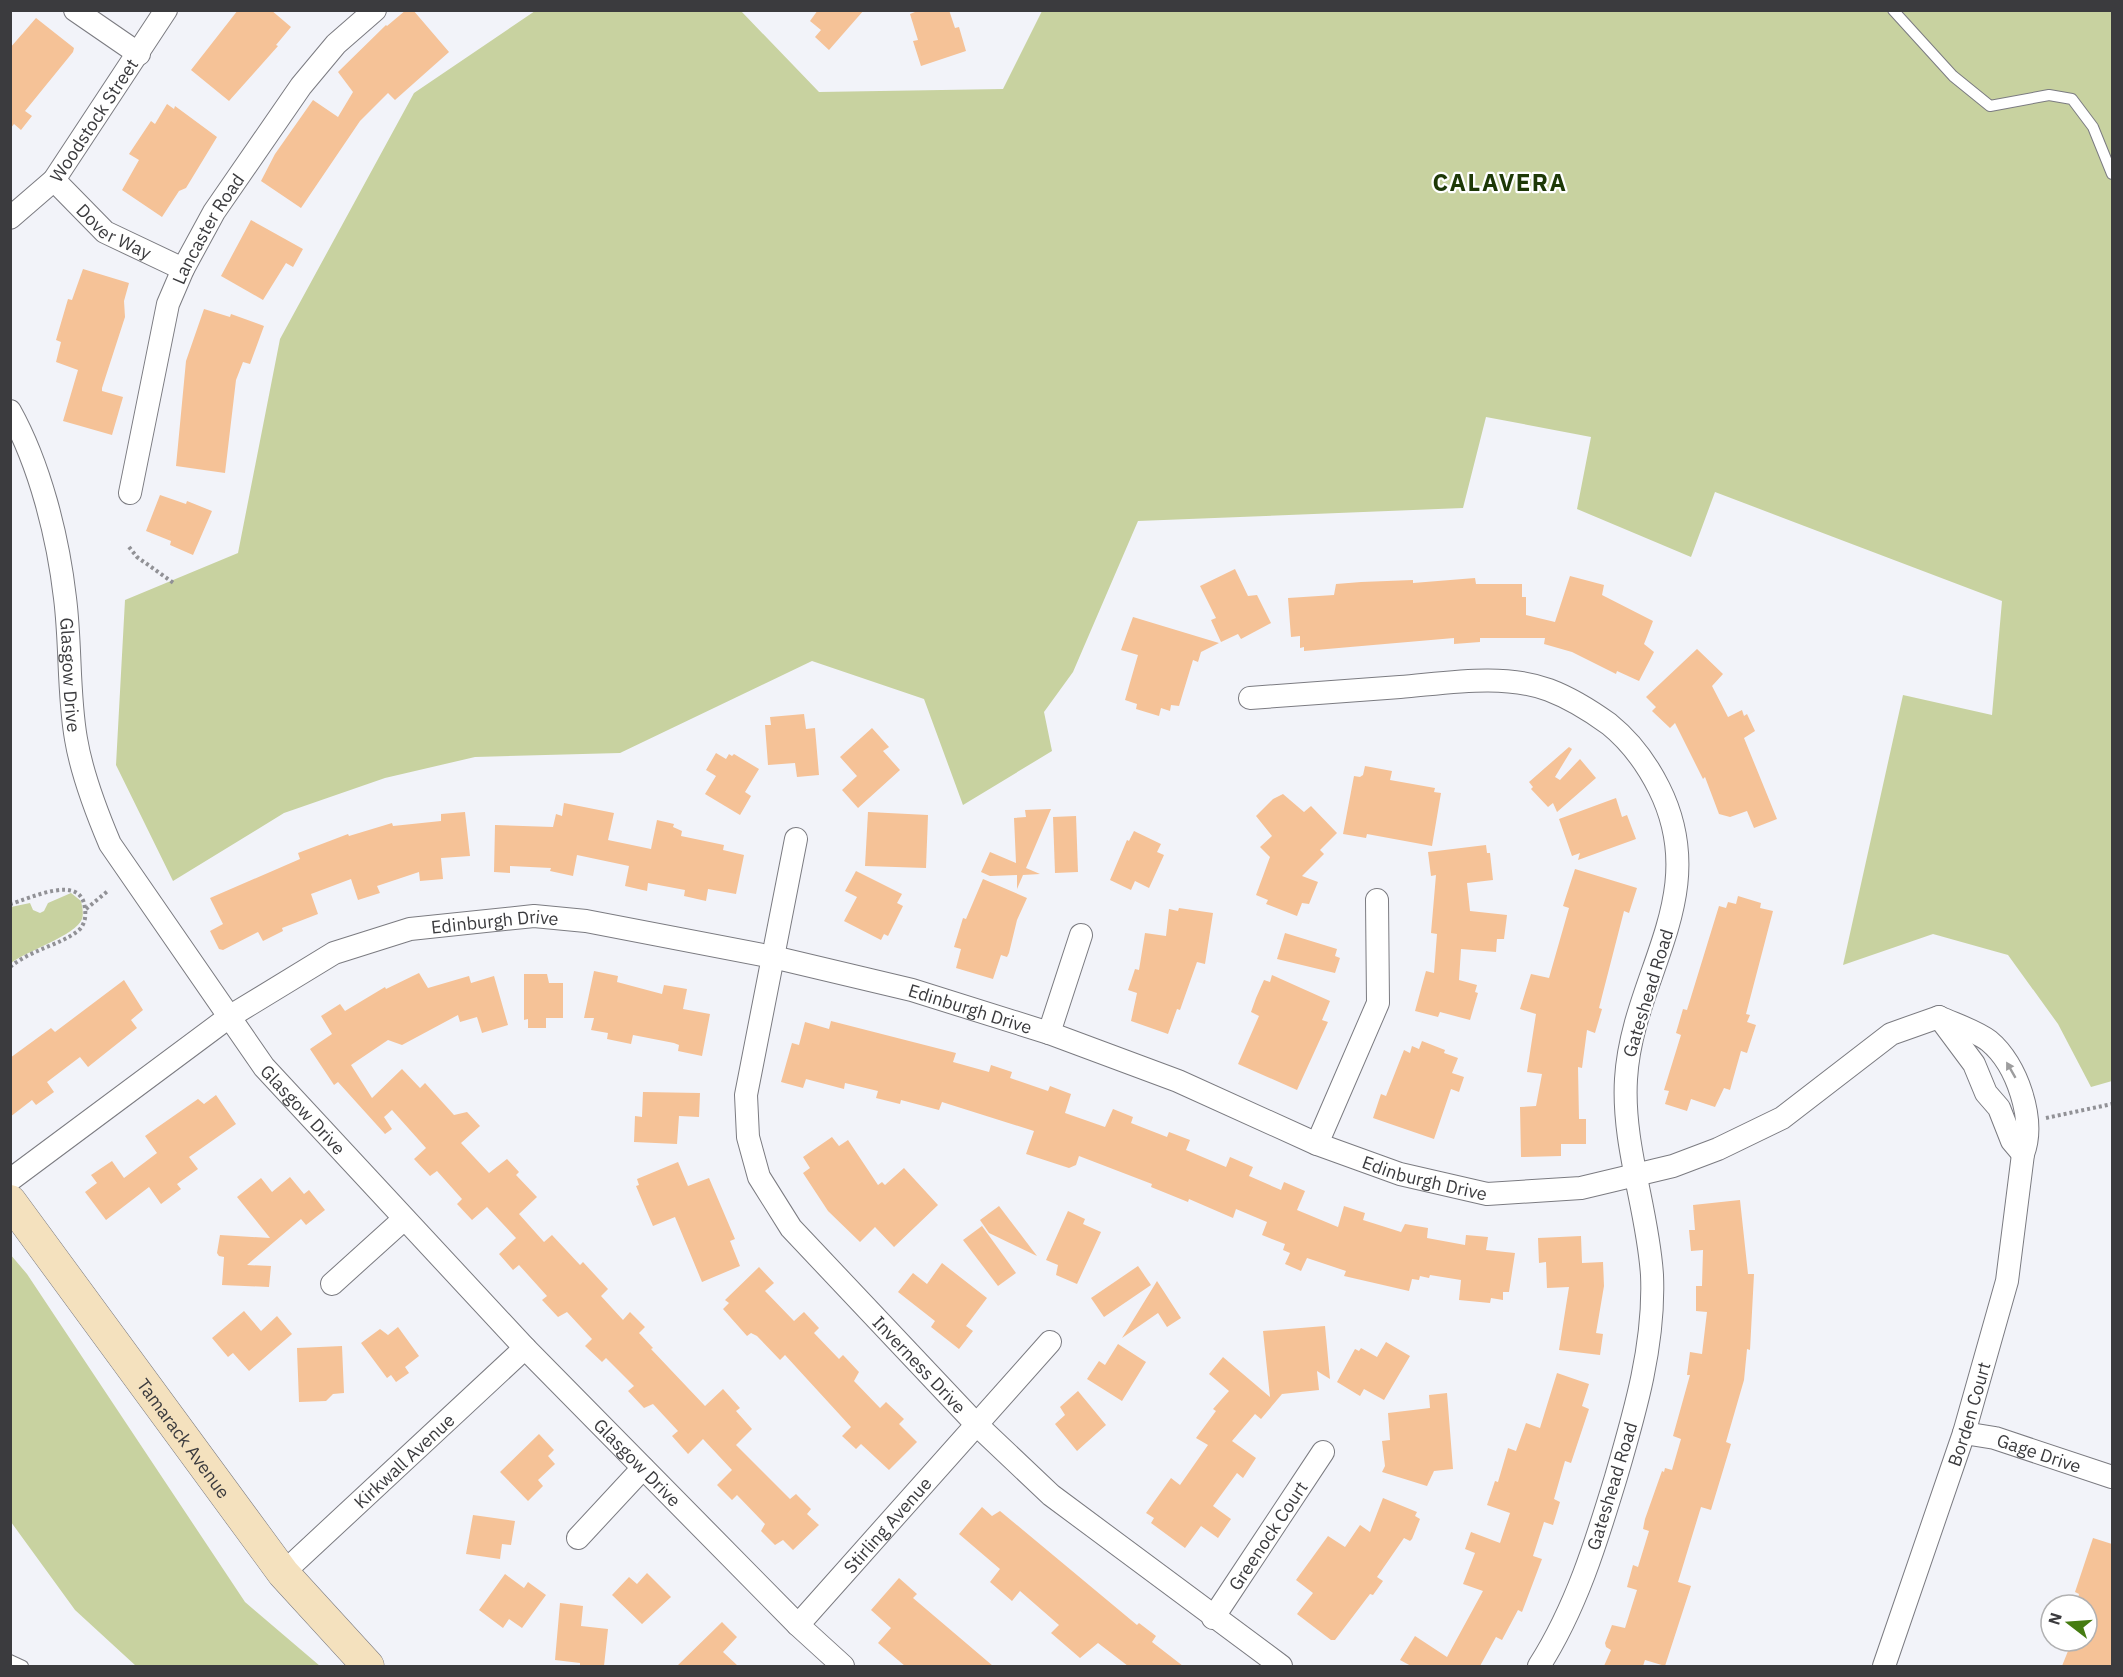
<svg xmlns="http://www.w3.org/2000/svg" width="2123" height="1677" font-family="'IBM Plex Sans',sans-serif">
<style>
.green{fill:#c8d2a0}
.building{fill:#f5c297}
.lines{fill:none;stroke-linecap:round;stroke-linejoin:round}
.lane-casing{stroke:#7b7b81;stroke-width:12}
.street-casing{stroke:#7b7b81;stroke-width:24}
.secondary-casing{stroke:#7b7b81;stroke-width:33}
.path{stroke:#919196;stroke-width:4;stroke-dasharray:3 3;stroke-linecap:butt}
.lane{stroke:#fff;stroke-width:10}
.street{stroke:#fff;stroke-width:22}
.secondary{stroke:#f4e1be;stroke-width:32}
.oneway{fill:#9d9d9e}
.labels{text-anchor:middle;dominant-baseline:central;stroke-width:4.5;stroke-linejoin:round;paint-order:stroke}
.street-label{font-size:18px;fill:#3b3b3e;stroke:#fff}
.district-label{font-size:24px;font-weight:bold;letter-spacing:1.5px;fill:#1d3807;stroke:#fff}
</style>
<rect width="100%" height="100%" fill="#f2f3f9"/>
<g class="green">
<polygon points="535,11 741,11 819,92 1003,89 1042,11 2112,11 2112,1081 2091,1087 2058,1024 2008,955 1933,934 1843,965 1903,695 1992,715 2002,601 1715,492 1691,557 1577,509 1591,437 1486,417 1463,508 1138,521 1073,672 1044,712 1052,751 963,805 924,699 812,661 620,753 475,757 385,778 284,813 173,881 116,765 125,600 238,553 280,339 414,93"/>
<path d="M 71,893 L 81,901 C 82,906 84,914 82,919 C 76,935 27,951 11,963 L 11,907 L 30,903 L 33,910 L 40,913 L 44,911 L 48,903 Z"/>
<polygon points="10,1254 27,1274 245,1602 320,1666 136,1666 75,1610 11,1522"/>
</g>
<g class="building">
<polygon points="238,10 271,10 291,27 276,45 278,46 229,101 191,70"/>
<polygon points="406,10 413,10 449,52 395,100 388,93 360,121 301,208 261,181 275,154 313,100 338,117 353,92 338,72 386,25 387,26"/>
<polygon points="818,10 864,10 829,50 815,37 821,30 810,21"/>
<polygon points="920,10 949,10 955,28 959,27 966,51 921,66 913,41 918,40 910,14"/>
<polygon points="36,18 74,48 73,52 25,111 32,116 21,130 14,124 10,129 10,48"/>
<polygon points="167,104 174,109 175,106 217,137 186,188 179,191 162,217 122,190 139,160 129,154 151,121 155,124"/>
<polygon points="251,220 303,249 293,267 286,263 263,300 221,276"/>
<polygon points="83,269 129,283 124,301 125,317 102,388 102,391 123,397 112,435 63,421 78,370 56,362 61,342 56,340 68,299 72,300"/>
<polygon points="204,309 230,317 231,314 264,326 250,364 243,362 236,380 225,473 176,466 186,361"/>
<polygon points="160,495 186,504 187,501 212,511 193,555 170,545 171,541 146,531"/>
<polygon points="1235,569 1248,596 1257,595 1271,623 1241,639 1238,634 1221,642 1211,620 1216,618 1200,586"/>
<polygon points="1570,576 1604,585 1602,595 1653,621 1644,644 1654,652 1639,681 1617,671 1616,674 1572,652 1544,644 1545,638 1480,638 1480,642 1454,644 1454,638 1304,651 1304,647 1300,648 1300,636 1291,637 1288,598 1334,595 1336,584 1361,582 1413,580 1413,583 1475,578 1476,584 1522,584 1522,597 1526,597 1526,615 1555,622"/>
<polygon points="1133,617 1219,643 1201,652 1198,662 1193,660 1179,706 1171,705 1170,711 1161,708 1159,716 1136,709 1137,704 1125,700 1138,655 1121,650"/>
<polygon points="1697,649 1723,674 1712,686 1728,717 1742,710 1744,716 1747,714 1755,731 1744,738 1777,819 1754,828 1747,811 1730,817 1719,814 1705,777 1703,779 1675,723 1670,728 1652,711 1656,707 1646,697"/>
<polygon points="804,714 806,729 815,728 819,775 797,777 795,763 768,765 765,725 771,725 770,717"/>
<polygon points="872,728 889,747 883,751 900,770 858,808 842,790 857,776 840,757"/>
<polygon points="1569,747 1572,749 1555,777 1560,780 1580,759 1596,778 1557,812 1553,803 1548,807 1531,789 1533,787 1529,782"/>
<polygon points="716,753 726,759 729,754 732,756 734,754 759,769 745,792 751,796 740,815 705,794 716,776 706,770"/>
<polygon points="1365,766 1392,771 1390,780 1435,788 1434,792 1441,793 1432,846 1367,834 1366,838 1343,834 1354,776 1360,777 1363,775"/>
<polygon points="1283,794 1304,812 1311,806 1337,833 1320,850 1324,854 1302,876 1318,882 1309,904 1302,903 1297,916 1266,904 1268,900 1256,895 1270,857 1260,847 1272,836 1256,816 1273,799"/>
<polygon points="1616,798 1622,817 1627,815 1636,839 1578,860 1580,853 1572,856 1559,819"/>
<polygon points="564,803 614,813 608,840 651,849 657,820 674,824 673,827 682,831 681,836 724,845 723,850 744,855 736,894 708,889 706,901 684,896 685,890 648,883 647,891 625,886 629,866 577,855 573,876 550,871 551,868 510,866 510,873 494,872 495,825 553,827 556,814 562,816"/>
<polygon points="1051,809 1026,868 1040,874 1023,875 1017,889 1017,875 990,876 981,872 990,852 1016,863 1014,818 1026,817 1025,810"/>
<polygon points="465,812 470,856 441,858 443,879 420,881 419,872 377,886 380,893 358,900 351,879 311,894 318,914 282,928 283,931 263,941 258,932 223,950 219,949 210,931 223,924 210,898 300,859 298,853 348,834 349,836 392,823 393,826 441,821 441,814"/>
<polygon points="868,812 928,815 926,868 865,866"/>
<polygon points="1076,816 1078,872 1055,873 1053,817"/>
<polygon points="1134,831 1161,844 1157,852 1164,855 1149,888 1135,881 1131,890 1110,880 1127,840 1129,841"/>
<polygon points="1486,845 1487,853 1490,853 1493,880 1467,883 1470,911 1507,915 1504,939 1497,939 1496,952 1461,949 1459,980 1477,985 1475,992 1478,993 1470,1020 1440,1012 1438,1017 1415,1011 1426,971 1434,973 1437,934 1431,933 1436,875 1431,876 1428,852"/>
<polygon points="1575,869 1637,888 1629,913 1624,911 1599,1008 1602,1009 1595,1033 1587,1030 1582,1068 1578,1067 1579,1119 1586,1119 1586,1144 1561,1144 1561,1156 1521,1157 1520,1107 1536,1106 1542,1074 1527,1072 1536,1014 1520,1009 1531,974 1549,978 1569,908 1563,906"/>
<polygon points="856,871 902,894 897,903 903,906 888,936 884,934 881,940 844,921 857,897 845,891"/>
<polygon points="983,879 1027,898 1017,920 1009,953 1007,957 1001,955 993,979 956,968 961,949 954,947 963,918 966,919"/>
<polygon points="1738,896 1761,903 1760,908 1773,911 1746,1014 1750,1015 1747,1022 1756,1025 1747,1053 1741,1051 1730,1090 1724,1088 1715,1107 1691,1099 1687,1111 1665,1104 1669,1091 1664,1090 1681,1035 1676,1033 1683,1009 1687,1010 1719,906 1726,908 1728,902 1736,904"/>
<polygon points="1179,908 1213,913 1205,964 1197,962 1180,1010 1177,1009 1168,1034 1131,1021 1137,993 1128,990 1135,969 1139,970 1145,933 1166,936 1169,909 1178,911"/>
<polygon points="1285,933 1337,949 1335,956 1340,958 1335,973 1277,959"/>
<polygon points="594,971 618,976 617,982 662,994 664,985 687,989 683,1009 710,1014 702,1056 678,1051 679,1045 674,1043 633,1035 631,1044 607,1039 608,1033 591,1030 594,1018 584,1018"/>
<polygon points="419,973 428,988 469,976 471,983 494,976 508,1025 482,1033 477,1017 460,1022 458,1015 402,1045 388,1040 351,1065 372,1098 402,1069 420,1088 425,1083 454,1115 467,1112 480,1126 461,1143 489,1173 507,1159 519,1172 516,1175 537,1197 519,1214 544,1242 552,1235 580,1265 583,1262 608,1289 601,1296 623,1320 630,1312 645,1327 639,1333 653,1348 651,1349 705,1406 723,1389 740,1408 736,1411 752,1429 736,1445 790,1499 796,1494 811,1509 807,1514 819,1525 793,1550 783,1540 775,1545 761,1531 765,1524 737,1495 732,1500 717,1485 732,1470 703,1439 688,1454 672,1436 678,1431 653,1404 644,1408 628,1391 634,1386 606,1358 602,1362 585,1346 592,1339 567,1312 558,1317 542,1300 547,1296 519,1265 513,1270 499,1254 516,1238 487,1207 472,1220 457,1204 462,1199 437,1171 430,1176 414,1159 426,1148 392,1110 384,1117 392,1129 385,1134 338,1082 334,1085 310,1049 332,1034 321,1016 340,1004 345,1011 385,987 386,989"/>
<polygon points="524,974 547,974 549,983 563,983 563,1018 546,1018 546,1028 528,1028 528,1019 524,1020"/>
<polygon points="1272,975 1330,1001 1322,1020 1328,1022 1297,1090 1238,1064 1259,1016 1251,1012 1256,998 1264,980 1270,982"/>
<polygon points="124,980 143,1010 131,1020 137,1028 88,1067 80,1057 47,1082 54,1092 36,1105 32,1100 10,1117 10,1058 51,1028 55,1032"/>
<polygon points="831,1021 956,1053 953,1062 989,1072 991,1065 1012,1072 1010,1078 1048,1091 1050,1086 1071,1094 1065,1113 1105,1127 1113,1109 1133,1117 1131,1123 1167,1137 1169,1132 1190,1140 1186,1150 1226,1167 1230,1157 1253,1167 1249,1176 1281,1190 1284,1182 1305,1191 1297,1210 1338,1227 1344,1206 1365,1213 1363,1220 1401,1232 1405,1224 1428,1228 1427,1238 1465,1245 1466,1235 1488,1237 1486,1250 1515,1253 1509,1292 1503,1292 1503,1300 1491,1298 1490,1303 1459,1300 1461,1280 1430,1275 1429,1278 1420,1276 1419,1280 1412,1279 1409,1291 1344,1276 1346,1271 1307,1258 1301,1271 1285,1264 1290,1253 1283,1250 1285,1244 1262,1235 1267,1222 1236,1209 1233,1218 1189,1199 1188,1202 1151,1187 1152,1184 1079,1156 1076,1165 1069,1168 1026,1154 1034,1131 942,1102 939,1110 901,1100 900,1104 876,1098 878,1091 845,1083 844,1089 806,1079 803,1088 781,1082 792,1043 799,1045 805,1022 829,1029"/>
<polygon points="1422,1041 1445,1050 1444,1053 1458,1058 1452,1073 1464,1077 1459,1092 1451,1089 1434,1139 1373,1118 1381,1094 1386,1096 1404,1050 1410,1053 1412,1046 1419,1049"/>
<polygon points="643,1092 700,1093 699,1117 679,1116 677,1144 634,1142 635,1116 642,1117"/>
<polygon points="216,1095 236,1124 189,1157 198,1169 177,1184 181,1189 161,1204 149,1187 106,1220 85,1192 97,1183 91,1175 112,1161 124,1178 157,1153 145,1136 198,1099 204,1104"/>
<polygon points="832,1137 839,1146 848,1140 878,1185 882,1182 885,1185 904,1168 938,1205 894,1247 875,1227 860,1242 828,1211 803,1173 810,1168 803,1157"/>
<polygon points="678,1162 688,1186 709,1178 735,1239 730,1241 740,1266 702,1282 675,1217 653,1226 636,1186 639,1185 637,1179"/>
<polygon points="290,1177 304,1194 309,1190 325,1210 306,1225 301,1219 247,1265 271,1266 269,1287 222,1285 224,1257 219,1256 217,1253 220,1235 270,1238 237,1197 261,1178 272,1192"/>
<polygon points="1740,1200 1748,1274 1754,1274 1750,1350 1747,1349 1744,1380 1726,1442 1731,1444 1711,1510 1701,1507 1678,1582 1691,1586 1665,1666 1645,1660 1643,1666 1604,1666 1611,1650 1606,1647 1605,1643 1612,1625 1625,1628 1637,1590 1627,1587 1633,1565 1638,1567 1649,1531 1643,1529 1645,1519 1662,1471 1664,1472 1665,1468 1672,1470 1681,1439 1673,1436 1690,1375 1687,1375 1690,1352 1702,1354 1707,1312 1696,1311 1696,1286 1702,1286 1703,1250 1691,1251 1689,1230 1695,1230 1693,1205"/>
<polygon points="999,1206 1037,1256 989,1233 980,1220"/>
<polygon points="1068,1211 1085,1219 1083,1224 1101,1232 1077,1284 1056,1275 1058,1265 1046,1260"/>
<polygon points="982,1226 1016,1273 998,1286 963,1240"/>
<polygon points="1581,1236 1582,1263 1603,1262 1604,1286 1596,1333 1603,1334 1600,1355 1559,1350 1569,1287 1547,1288 1546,1262 1539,1263 1538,1238"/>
<polygon points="942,1263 987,1298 966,1326 973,1331 959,1349 931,1327 935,1321 898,1292 913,1273 927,1284"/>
<polygon points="1138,1266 1151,1285 1104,1317 1091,1298"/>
<polygon points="759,1267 774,1283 765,1291 794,1321 804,1312 819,1328 814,1333 839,1359 843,1355 859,1372 854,1381 880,1408 886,1402 904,1419 899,1424 917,1442 889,1470 861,1444 856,1449 842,1436 851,1427 785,1355 780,1360 757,1336 751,1333 747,1336 723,1309 729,1303 725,1300"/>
<polygon points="1157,1281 1181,1318 1167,1327 1158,1313 1122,1338"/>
<polygon points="244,1311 261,1331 277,1316 292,1334 249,1371 233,1353 228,1357 212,1338"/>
<polygon points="1325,1326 1330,1379 1317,1371 1319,1390 1282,1394 1261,1419 1255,1414 1232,1441 1256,1458 1243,1478 1237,1473 1213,1506 1231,1519 1218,1538 1201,1526 1185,1548 1151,1523 1154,1518 1146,1513 1171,1478 1180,1485 1208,1445 1196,1438 1216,1411 1213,1409 1229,1391 1209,1374 1223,1357 1270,1397 1263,1331"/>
<polygon points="398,1327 419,1356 405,1367 409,1373 396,1382 391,1375 387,1378 361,1343 380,1329 388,1335"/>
<polygon points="1386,1342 1410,1356 1384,1400 1364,1389 1360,1396 1337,1382 1355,1349 1359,1351 1361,1348 1377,1357"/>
<polygon points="1118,1344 1146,1362 1122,1401 1087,1379 1099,1361 1105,1365"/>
<polygon points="342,1346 344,1393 333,1394 326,1401 299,1402 297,1348"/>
<polygon points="1557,1373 1589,1384 1582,1406 1589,1409 1571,1463 1565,1461 1554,1499 1560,1502 1553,1525 1544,1522 1533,1556 1542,1559 1522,1612 1518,1610 1502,1640 1496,1637 1480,1666 1411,1666 1400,1660 1415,1636 1447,1657 1483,1591 1463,1584 1475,1553 1465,1549 1471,1532 1500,1543 1510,1513 1487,1505 1495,1481 1498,1482 1508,1448 1516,1451 1526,1423 1540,1428"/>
<polygon points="1078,1391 1106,1425 1077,1451 1055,1424 1065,1415 1060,1407"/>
<polygon points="1447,1393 1453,1469 1434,1471 1427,1486 1382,1472 1385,1466 1382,1441 1390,1440 1388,1413 1430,1408 1429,1395"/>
<polygon points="539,1434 554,1450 548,1456 555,1464 538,1480 543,1486 528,1501 500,1472"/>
<polygon points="1383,1498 1417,1512 1415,1516 1420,1519 1412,1539 1410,1541 1404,1538 1377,1577 1383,1581 1373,1595 1370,1594 1335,1640 1331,1640 1297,1614 1313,1593 1296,1580 1328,1536 1345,1547 1360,1525 1370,1532"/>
<polygon points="982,1507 992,1516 1000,1511 1137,1625 1139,1623 1156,1636 1152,1642 1183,1666 1128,1666 1098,1643 1080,1658 1051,1633 1059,1625 1020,1591 1012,1601 990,1582 1000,1569 959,1534"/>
<polygon points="473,1515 515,1521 511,1545 502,1544 500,1559 466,1554"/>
<polygon points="2093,1538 2112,1544 2112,1666 2062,1666 2072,1641 2087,1641 2087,1605 2076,1605 2079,1594 2075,1592"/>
<polygon points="647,1573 671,1597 642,1624 612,1595 629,1577 637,1584"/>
<polygon points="505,1574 524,1588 528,1582 546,1595 522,1628 509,1619 503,1628 479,1610"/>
<polygon points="899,1578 917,1594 913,1598 993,1666 905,1666 878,1643 891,1628 871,1610"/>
<polygon points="560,1603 583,1606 581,1626 608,1629 604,1666 580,1666 580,1663 555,1660"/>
<polygon points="722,1622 737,1637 723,1652 738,1666 677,1666"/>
</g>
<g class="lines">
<defs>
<g id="lane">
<polyline points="1893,10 1953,76 1990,106 2049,95 2072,99 2093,127 2112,174"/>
<polyline points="10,1660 23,1666"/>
</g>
<g id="street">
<polyline points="75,10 139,54"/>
<path id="s1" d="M 54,180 L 105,232 L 183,269"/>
<path id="s2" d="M 10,218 L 54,180 L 166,10"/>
<path id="s3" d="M 10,411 C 40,465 58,537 65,598 C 71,645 68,693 76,739 C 82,775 96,811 110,844 L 264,1067 L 525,1348 L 798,1625 L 843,1666"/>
<path id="s4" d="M 130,493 L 168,304 L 183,269 L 214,212 L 301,86 L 336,44 L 375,10"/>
<path d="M 1250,698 C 1300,694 1350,691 1400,687 C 1448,683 1503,673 1549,690 C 1570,698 1591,711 1609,724 C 1630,741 1647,764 1659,788 C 1713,896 1632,975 1626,1079 C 1622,1145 1648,1210 1652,1275 C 1655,1344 1635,1412 1616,1477 C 1596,1543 1576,1608 1539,1666"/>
<path id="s5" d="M 796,839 L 746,1095 L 748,1137 L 759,1177 L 791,1228 L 976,1424 L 1051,1495 L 1281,1666"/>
<polyline points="1942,1021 1974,1064 1986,1093 1999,1108 2012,1141 2023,1154"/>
<polyline points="1049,1033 1081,935"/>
<polyline points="1317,1144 1378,1003 1377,900"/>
<path id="s6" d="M 10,1180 L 229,1017 L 334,953 L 410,929 L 534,916 L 586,921 L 773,957 L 912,990 L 1049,1033 L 1178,1081 L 1317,1144 L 1400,1174 L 1487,1194 L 1581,1188 L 1673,1166 L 1718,1149 L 1782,1118 L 1891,1034 L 1939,1017"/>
<polyline points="332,1284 404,1219"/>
<path id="s7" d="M 1964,1433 L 1995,1438 L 2112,1477"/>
<polyline points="578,1538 643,1468"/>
<path id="s8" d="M 283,1573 L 525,1348"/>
<path id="s9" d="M 1213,1618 L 1323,1452"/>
<path id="s10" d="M 798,1625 L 1050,1342"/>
<path id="s11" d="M 1884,1666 L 1964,1433 L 2007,1281 L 2023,1154 C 2036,1120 2017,1064 1989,1041 C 1976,1031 1954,1024 1939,1017"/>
</g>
<g id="secondary">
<path id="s12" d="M 10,1201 L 283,1573 L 368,1666"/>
</g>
</defs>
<use href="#lane" class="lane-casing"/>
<use href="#street" class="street-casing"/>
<use href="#secondary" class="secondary-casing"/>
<g class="path">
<polyline points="129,547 137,557 175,584"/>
<path d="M 10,904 C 30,899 82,872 85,909 C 86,916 85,924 79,930 C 61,945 32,949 10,967"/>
<polyline points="86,909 109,890"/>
<polyline points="2046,1118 2112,1104"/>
</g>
<use href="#lane" class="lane"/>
<use href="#street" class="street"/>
<use href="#secondary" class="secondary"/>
</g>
<defs><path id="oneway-solid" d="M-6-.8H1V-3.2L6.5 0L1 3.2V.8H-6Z" transform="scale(1.5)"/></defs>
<use class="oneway" href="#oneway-solid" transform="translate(2011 1070) rotate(-120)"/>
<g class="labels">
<g class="street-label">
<text stroke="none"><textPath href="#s2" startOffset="130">Woodstock Street</textPath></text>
<text stroke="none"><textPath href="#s1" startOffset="80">Dover Way</textPath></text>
<text stroke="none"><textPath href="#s4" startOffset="278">Lancaster Road</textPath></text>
<text stroke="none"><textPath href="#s3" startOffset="273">Glasgow Drive</textPath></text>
<text stroke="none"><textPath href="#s6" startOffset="561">Edinburgh Drive</textPath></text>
<text transform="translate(1648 993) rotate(-73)">Gateshead Road</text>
<text stroke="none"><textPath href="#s6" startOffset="1047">Edinburgh Drive</textPath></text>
<text stroke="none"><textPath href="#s3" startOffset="777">Glasgow Drive</textPath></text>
<text stroke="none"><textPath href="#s6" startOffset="1533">Edinburgh Drive</textPath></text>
<text stroke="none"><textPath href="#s5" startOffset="592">Inverness Drive</textPath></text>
<text stroke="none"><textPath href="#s11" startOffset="266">Borden Court</textPath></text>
<text stroke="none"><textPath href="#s12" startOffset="294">Tamarack Avenue</textPath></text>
<text stroke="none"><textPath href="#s7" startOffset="78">Gage Drive</textPath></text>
<text stroke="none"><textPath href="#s8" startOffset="165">Kirkwall Avenue</textPath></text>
<text stroke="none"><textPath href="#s3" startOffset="1263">Glasgow Drive</textPath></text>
<text transform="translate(1612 1486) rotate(-73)">Gateshead Road</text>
<text stroke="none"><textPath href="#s10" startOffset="134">Stirling Avenue</textPath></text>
<text stroke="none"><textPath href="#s9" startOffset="99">Greenock Court</textPath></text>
</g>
<g class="district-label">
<text x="1500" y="182">CALAVERA</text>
</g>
</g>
<rect width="2123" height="1677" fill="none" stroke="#3b3b3e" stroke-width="24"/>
<g transform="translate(2069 1623) rotate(287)"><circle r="28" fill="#ffffff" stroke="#b1b1b2" stroke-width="1.5"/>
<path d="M0-4.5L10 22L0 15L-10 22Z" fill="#457c11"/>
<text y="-9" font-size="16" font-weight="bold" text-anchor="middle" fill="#3b3b3e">N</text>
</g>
</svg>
